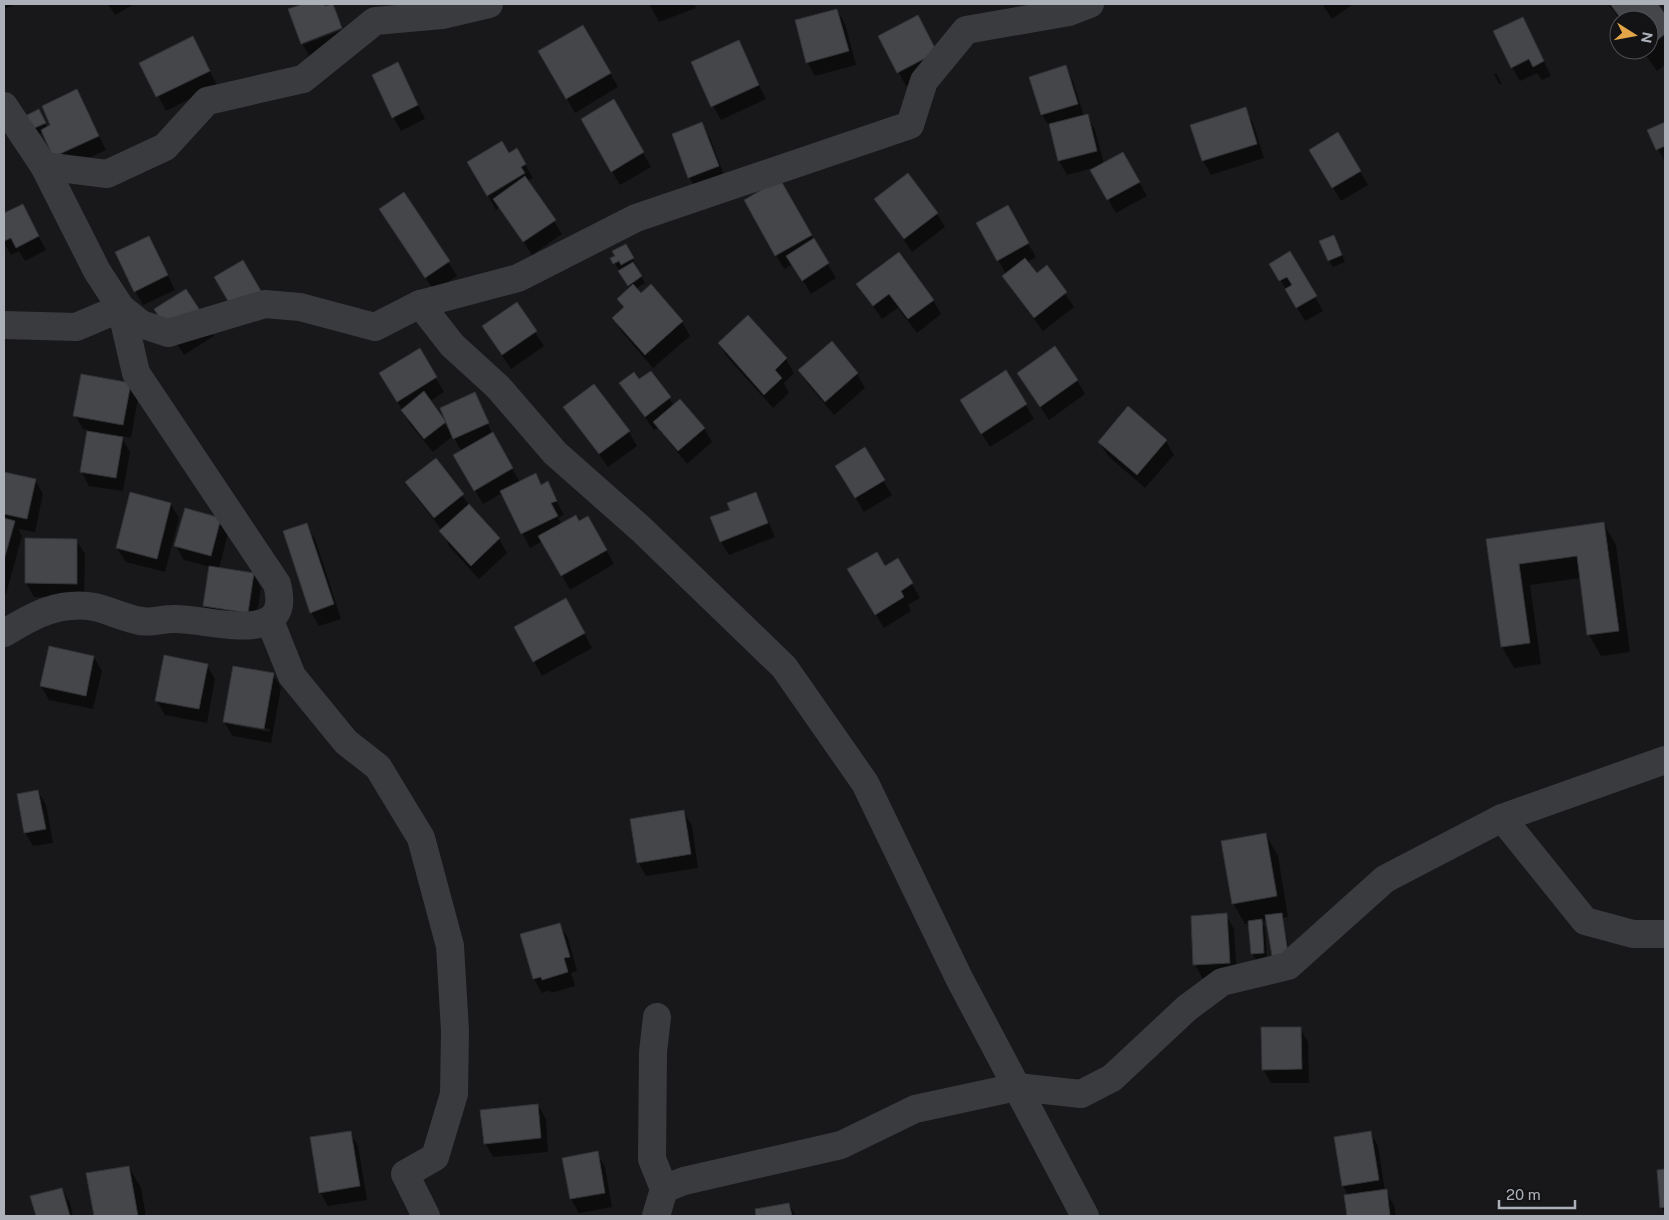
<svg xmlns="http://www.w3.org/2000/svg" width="1669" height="1220" font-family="'Public Sans',sans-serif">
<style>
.shadow{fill:#0007;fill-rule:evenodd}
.building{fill:#45464a;stroke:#323336}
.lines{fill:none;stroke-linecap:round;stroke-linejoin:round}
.minor{stroke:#3a3b3f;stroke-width:28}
</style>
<rect width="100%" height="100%" fill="#18181a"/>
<g class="shadow">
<polygon points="4,4 17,4 4,9"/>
<polygon points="108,4 135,4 115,15"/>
<polygon points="306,4 324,4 326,7 332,5 343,27 303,44 290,10"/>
<polygon points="649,4 694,4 696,8 659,22"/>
<polygon points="1322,4 1353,4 1332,19"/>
<polygon points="1608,4 1656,4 1665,16 1665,65 1657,71 1642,50 1649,50 1649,20 1620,20"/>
<polygon points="837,10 845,24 856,65 815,76 807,62"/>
<polygon points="1523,18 1551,76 1542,80 1537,73 1520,81 1512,67"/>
<polygon points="583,26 618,87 575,113 540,51"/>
<polygon points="344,29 310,57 303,45"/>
<polygon points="879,36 944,66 906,86"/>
<polygon points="193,38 217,85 166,111 141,63"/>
<polygon points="738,42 766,99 721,120 713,106"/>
<polygon points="398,64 425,119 401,131 393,117"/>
<polygon points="1065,67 1073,81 1084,116 1087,116 1095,130 1104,164 1123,154 1147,196 1116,213 1092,171 1097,167 1067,175 1059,161 1051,129 1042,115 1031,78"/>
<polygon points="1496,73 1502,84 1500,85 1494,75"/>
<polygon points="77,91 106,150 62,170 43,132 37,135 27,117 38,111 47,128 52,126"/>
<polygon points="613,101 651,167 620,185 582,119"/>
<polygon points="1245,109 1253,123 1264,158 1211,175 1203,161"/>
<polygon points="702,124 710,138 726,180 697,191 689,177"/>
<polygon points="1665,124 1665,163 1649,130"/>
<polygon points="1338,134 1368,185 1341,201 1311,150"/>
<polygon points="516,149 533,178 528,181 562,234 532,255 500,207 496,210 469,162 508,154"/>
<polygon points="779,181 836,278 811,294 793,264 784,269 745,201"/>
<polygon points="404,193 457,276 434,291 389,223"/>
<polygon points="876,199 937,214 945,227 912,252"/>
<polygon points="22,205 46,250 25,261 19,251 11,255 4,243 4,215"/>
<polygon points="1007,207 1036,257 1027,262 1037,275 1046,267 1074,307 1043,331 1012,290 1004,276 1006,274 978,224"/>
<polygon points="149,237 175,290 143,305 135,291"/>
<polygon points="1337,243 1345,262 1333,267 1329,261"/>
<polygon points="626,245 645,283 636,289 641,295 651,286 682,322 690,336 653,368 622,332 614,318 624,309 619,299 630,288 612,259"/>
<polygon points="1290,253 1323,311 1305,321 1271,264"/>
<polygon points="858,284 933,300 941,314 917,333 898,308 882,319"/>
<polygon points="516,304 544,346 511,369 483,327"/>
<polygon points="206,322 214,336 184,355 164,324"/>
<polygon points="831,343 857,374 865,388 834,415 808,384 800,370"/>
<polygon points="719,344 786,359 794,373 784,383 789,393 773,408 728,358"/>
<polygon points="419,350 444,392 430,401 448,429 475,394 494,438 520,482 535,474 542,486 547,483 564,515 558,518 562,524 579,522 588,517 614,564 570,590 543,541 530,548 502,493 483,504 455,456 462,452 453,436 433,452 410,424 381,373"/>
<polygon points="650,372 674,406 704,428 712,442 687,464 658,428 654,430 621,384 639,381"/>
<polygon points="1006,372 1034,419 990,447 969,414"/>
<polygon points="1018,374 1077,380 1085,394 1049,420"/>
<polygon points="130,384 138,398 131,438 121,436 130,452 123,491 89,486 81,471 88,430 83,429 75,415"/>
<polygon points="565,407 629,432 637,446 608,467"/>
<polygon points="1166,441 1174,455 1145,488 1108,456 1099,442"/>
<polygon points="864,449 892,495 864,512 845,480"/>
<polygon points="436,460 470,506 499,539 507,553 479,579 449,546 442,530 415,496 407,483"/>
<polygon points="4,473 35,480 43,494 35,532 18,529 22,536 6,594 4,594"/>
<polygon points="756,493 775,537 729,555 721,542 732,510"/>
<polygon points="171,504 179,518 165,572 126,562 117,548"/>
<polygon points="220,519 228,533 219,569 253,574 261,588 255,626 212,620 204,606 210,567 184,560 176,546"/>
<polygon points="1604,524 1616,545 1630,652 1601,656 1589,635 1581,578 1530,585 1541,664 1514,668 1502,647 1487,540"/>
<polygon points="306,525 315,539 341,619 319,626 311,612"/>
<polygon points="76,540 85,554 84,597 34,597 26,583"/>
<polygon points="898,560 920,598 908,605 911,611 884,628 857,584"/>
<polygon points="574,614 592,648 542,676 516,628"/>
<polygon points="94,657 102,671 93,709 49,700 41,686"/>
<polygon points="207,665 215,679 207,723 165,715 157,701"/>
<path d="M 273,674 L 281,688 L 271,743 L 233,736 L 224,722 ZM 233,723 L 270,729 L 269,732 L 233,725 Z"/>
<polygon points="38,791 46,805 53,843 33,846 25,832"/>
<polygon points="684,812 692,826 698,868 646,876 638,862"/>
<polygon points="1266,835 1278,856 1288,917 1283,918 1291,960 1267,921 1262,922 1265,927 1267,959 1256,960 1252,953 1250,924 1245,924 1233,903"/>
<polygon points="1226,915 1234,929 1237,977 1203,979 1195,965 1192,917"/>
<polygon points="559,924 568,938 577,971 571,973 575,986 551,993 550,990 542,993 534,979 522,935"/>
<polygon points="1300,1028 1308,1042 1309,1083 1271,1083 1263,1069"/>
<polygon points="538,1105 546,1119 548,1152 493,1157 485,1143"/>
<polygon points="350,1132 358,1146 367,1200 328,1206 320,1192"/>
<polygon points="1370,1132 1378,1146 1385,1191 1394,1205 1396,1216 1348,1216 1346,1196 1349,1196 1343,1186"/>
<polygon points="597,1153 605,1167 612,1207 579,1213 571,1199 564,1159"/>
<polygon points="129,1167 141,1188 146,1216 95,1216 88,1174"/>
<polygon points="1665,1170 1665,1214 1662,1208 1658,1171"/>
<polygon points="62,1189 70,1203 73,1216 37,1216 32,1197"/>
<polygon points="789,1204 796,1216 757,1216 756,1210"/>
</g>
<g class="building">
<polygon points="303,4 324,4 325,6 333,4 342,28 301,44 288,9"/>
<polygon points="1610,4 1658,4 1665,14 1665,34 1649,47 1649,20 1622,20"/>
<polygon points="837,9 849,51 806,63 795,20"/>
<polygon points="918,15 937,52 897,73 878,36"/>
<polygon points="1523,17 1544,61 1533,67 1529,59 1511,68 1493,31"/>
<polygon points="583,25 611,73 566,99 538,51"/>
<polygon points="193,36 210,71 156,97 139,63"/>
<polygon points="739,40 759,85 711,107 691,62"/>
<polygon points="398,62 418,105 392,118 372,75"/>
<polygon points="1066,65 1078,104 1041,115 1029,77"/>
<polygon points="77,89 99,136 53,157 41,130 50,125 42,106"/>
<polygon points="614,99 644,152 611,172 581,119"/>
<polygon points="1246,107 1257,144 1202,161 1190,125"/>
<polygon points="39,109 46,123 32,129 25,116"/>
<polygon points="1088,114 1097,151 1058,161 1049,124"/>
<polygon points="702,122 719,166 688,178 672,134"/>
<polygon points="1665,122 1665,146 1656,150 1647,130"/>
<polygon points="1338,132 1361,171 1332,188 1309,150"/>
<polygon points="502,141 509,153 517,148 526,164 521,167 525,173 487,196 467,162"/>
<polygon points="1123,152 1140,182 1107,200 1090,170"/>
<polygon points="908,173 938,213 904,239 874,199"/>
<polygon points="525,176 556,220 523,242 493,199"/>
<polygon points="780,179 812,235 775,256 744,200"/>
<polygon points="404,192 450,261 425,278 379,209"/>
<polygon points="23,204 39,236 16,248 11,238 4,241 4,213"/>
<polygon points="1008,205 1029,243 997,261 976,223"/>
<polygon points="1334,235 1342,255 1328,261 1319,241"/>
<polygon points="149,236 168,275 134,292 115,252"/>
<polygon points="814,238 829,263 802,281 786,256"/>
<polygon points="626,244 634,258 621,265 619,261 613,264 610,258 615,256 612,251"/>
<polygon points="1290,251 1317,296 1296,308 1285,289 1292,285 1287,277 1279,281 1269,264"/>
<polygon points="899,252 934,300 908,319 889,294 873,306 856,284"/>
<polygon points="1025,258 1037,273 1047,265 1067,292 1034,318 1002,276"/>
<polygon points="243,260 264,296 235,313 214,277"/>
<polygon points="633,262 642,276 628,286 618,271"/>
<polygon points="633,284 641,293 651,284 683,321 645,355 612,318 624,307 617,299"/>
<polygon points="186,289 207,321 175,342 154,309"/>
<polygon points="517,302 537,331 502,355 482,326"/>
<polygon points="748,315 787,358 775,370 782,378 764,395 718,343"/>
<polygon points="832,341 858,373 825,402 798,370"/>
<polygon points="1055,346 1078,380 1040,407 1017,373"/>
<polygon points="420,348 437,377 397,402 379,373"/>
<polygon points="1006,370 1027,404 981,434 960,400"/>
<polygon points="651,371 671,397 645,417 619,383 634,372 639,379"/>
<polygon points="81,374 131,383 123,425 73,416"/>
<polygon points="594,384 630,431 599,454 563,407"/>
<polygon points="424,391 446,422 424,439 401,410"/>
<polygon points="475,392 489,423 453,439 440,408"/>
<polygon points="680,399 705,428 678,451 653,422"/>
<polygon points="1128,406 1167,440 1137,475 1098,442"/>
<polygon points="87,431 123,437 116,478 80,472"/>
<polygon points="493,432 513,468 474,491 453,455"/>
<polygon points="865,447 885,480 855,498 835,466"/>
<polygon points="436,458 464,494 434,518 405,482"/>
<polygon points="4,472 36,479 27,519 4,514"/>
<polygon points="536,473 541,485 548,481 557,501 551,503 558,516 521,534 500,491"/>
<polygon points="130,492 171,503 157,559 116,548"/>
<polygon points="756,492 768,523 720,542 710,517 730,510 727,503"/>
<polygon points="469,504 500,538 471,566 439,531"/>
<polygon points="185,508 221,518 211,556 174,546"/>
<polygon points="576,515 579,521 588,516 607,550 561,576 538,536"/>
<polygon points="4,518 15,521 4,560"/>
<polygon points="1604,522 1619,631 1587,635 1577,556 1519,564 1530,643 1501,647 1486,539"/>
<polygon points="307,523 334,604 310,613 283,531"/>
<polygon points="25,538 77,539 77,584 25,583"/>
<polygon points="877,552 885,566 898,558 913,583 901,591 904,597 875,615 847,569"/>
<polygon points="209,566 254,573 248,613 203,606"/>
<polygon points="566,598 585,633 533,662 514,627"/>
<polygon points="49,646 94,656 86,696 40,686"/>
<polygon points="164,655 208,664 199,709 155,701"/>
<polygon points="233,666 274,673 264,729 223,722"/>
<polygon points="38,790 46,829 24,833 17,794"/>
<polygon points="684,810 691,854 637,863 630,819"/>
<polygon points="1266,833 1277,896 1232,904 1221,841"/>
<polygon points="1227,913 1230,963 1193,965 1191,916"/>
<polygon points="1282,913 1288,953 1272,956 1265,915"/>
<polygon points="1262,919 1264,953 1251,954 1248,921"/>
<polygon points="560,923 570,957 564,958 568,972 542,980 541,977 533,979 520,934"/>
<polygon points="1261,1027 1301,1027 1302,1069 1262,1070"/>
<polygon points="538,1104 541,1138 484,1144 480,1110"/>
<polygon points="351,1131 360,1186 319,1193 310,1137"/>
<polygon points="1371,1131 1379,1180 1342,1186 1334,1137"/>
<polygon points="598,1151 605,1193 570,1199 562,1158"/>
<polygon points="129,1166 138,1216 94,1216 86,1173"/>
<polygon points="1665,1169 1665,1207 1660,1208 1657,1170"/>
<polygon points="62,1188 70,1216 36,1216 30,1196"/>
<polygon points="1387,1189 1390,1216 1347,1216 1344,1195"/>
<polygon points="789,1203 792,1216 756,1216 755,1209"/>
</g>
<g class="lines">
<g class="minor">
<polyline points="4,106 44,166 97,271 121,308 141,324 168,333 265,304 300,307 375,327 420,304 452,345 498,387 555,453 641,529 784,667 865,783 959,978 1085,1216"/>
<polyline points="44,166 107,174 165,147 207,101 303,79 375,21 442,15 489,4"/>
<polyline points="420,304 518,278 636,218 910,125 924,81 966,30 1069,12 1090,4"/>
<path d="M 4,325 L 76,327 L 121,308 L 136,373 L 277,584 C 295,650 205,617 173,619 C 160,619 149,624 136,620 C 111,614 98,603 70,606 C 45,608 25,621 4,633"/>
<polyline points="270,621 292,676 346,742 378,767 421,838 450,946 455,1031 454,1094 435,1157 405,1174 426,1216"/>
<polyline points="1502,818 1665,760"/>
<polyline points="664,1189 684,1181 841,1145 915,1109 1017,1087 1081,1094 1112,1078 1187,1008 1222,982 1288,966 1385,879 1502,818 1585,921 1633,934 1665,934"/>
<polyline points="656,1216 664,1189 652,1159 653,1052 657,1017"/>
</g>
</g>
<rect width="1669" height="1220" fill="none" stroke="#acb0b9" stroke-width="10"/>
<g transform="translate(1634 35) rotate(101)"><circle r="24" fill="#131315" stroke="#505257"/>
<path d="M0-4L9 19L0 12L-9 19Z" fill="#e2a648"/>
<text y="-8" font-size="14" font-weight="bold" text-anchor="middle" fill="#acb0b9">N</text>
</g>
<path d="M1499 1200v8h76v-8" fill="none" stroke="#acb0b9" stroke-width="2.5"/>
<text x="1506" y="1200" font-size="15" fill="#acb0b9" stroke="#131315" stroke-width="4" paint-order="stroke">20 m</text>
</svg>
